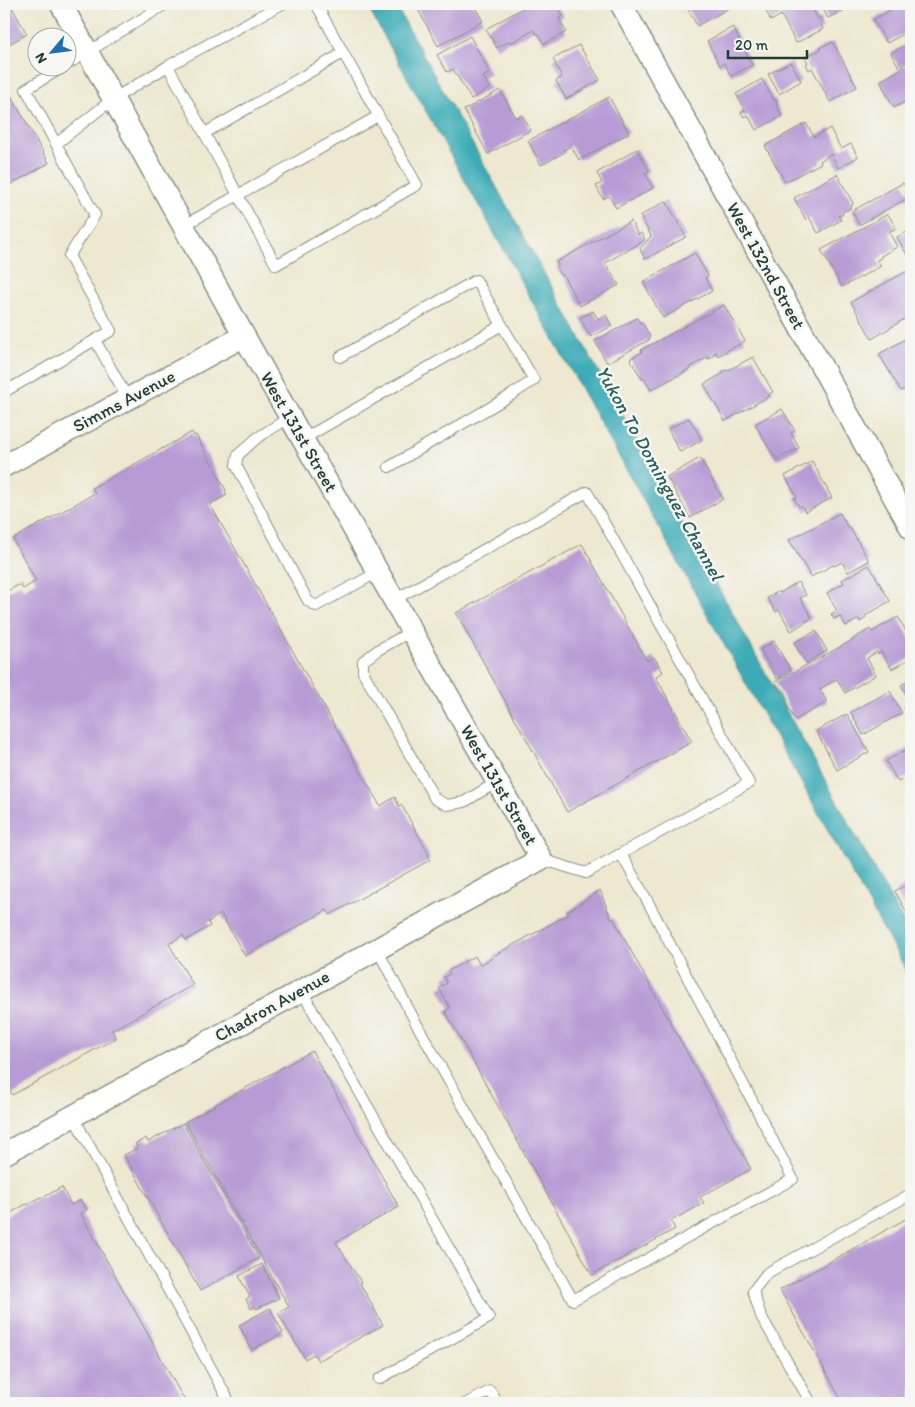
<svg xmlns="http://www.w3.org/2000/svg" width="915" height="1407" font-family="Itim,sans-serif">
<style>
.water{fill:#3bacb7;stroke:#2d7476}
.building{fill:#b89bd5}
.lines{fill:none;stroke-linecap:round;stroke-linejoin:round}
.service-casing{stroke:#869282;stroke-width:12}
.minor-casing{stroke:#869282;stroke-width:24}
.service{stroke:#fff;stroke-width:10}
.minor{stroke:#fff;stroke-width:21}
.labels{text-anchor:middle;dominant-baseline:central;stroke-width:5;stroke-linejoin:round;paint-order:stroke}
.street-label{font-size:18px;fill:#1f3d34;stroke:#f6f6f2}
.water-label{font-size:19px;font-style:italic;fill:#275e5b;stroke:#f6f6f2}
</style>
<rect width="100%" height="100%" fill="#f6f6f2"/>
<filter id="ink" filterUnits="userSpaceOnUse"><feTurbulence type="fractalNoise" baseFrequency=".02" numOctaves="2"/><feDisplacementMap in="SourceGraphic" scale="10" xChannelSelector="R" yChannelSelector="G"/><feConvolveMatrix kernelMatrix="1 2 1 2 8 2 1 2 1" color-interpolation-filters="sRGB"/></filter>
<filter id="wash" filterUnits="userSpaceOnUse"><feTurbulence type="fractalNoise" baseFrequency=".0096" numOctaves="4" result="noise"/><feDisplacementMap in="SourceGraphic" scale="20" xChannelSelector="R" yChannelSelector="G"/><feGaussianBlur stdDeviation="1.12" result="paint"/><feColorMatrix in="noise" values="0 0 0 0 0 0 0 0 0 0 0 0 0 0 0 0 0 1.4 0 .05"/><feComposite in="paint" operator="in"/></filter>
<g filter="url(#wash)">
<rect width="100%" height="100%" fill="#ede8cf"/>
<polygon class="water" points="366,4 395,4 911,935 911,979"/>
<g id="blocks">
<g class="building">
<polygon points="4,4 10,4 27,34 4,47"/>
<polygon points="415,4 473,4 483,21 438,46"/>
<polygon points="530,4 556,4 563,16 559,18 566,32 544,44 538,33 536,34 534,30 511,43 510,41 497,48 486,29"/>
<polygon points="685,4 736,4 697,26"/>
<polygon points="774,4 810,4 818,19 820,18 822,22 820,23 823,29 796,43 781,15 771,21 765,9"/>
<polygon points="820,4 855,4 828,18"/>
<polygon points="898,4 911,4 911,30 887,43 873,20 891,10 890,8"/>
<polygon points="733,27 752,65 731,76 724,63 720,66 707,41"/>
<polygon points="470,36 490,73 483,77 490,88 471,99 453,69 447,72 437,55"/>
<polygon points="833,42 857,87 830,102 812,68 809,70 806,64 808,63 805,57 821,49 820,47"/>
<polygon points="911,42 911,60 899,67 891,53"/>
<polygon points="579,45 600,80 566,99 556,81 562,77 553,59"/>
<polygon points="791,62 801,81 779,94 768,74"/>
<polygon points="908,65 911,72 911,100 907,102 906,101 894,108 880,81"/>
<polygon points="762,79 774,100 775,99 777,103 776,104 782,116 756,130 748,115 744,117 741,112 745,110 736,94"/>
<polygon points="4,83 49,163 4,188"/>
<polygon points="500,90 516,118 522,115 531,130 488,154 464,110"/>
<polygon points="609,97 629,133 579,160 571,146 564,150 565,152 541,165 528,141"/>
<polygon points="806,123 814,137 830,128 841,149 851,144 858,157 838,168 831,154 820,161 821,163 785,182 765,146"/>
<polygon points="637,149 649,171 645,173 653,188 616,208 609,196 603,199 596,186 602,183 597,173"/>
<polygon points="837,174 853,203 851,208 842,212 843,214 840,216 838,215 841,220 818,233 809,217 806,220 794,198"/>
<polygon points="903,183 911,196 859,225 852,211"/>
<polygon points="666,201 686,237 645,259 640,249 651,236 640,216"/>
<polygon points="888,214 896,228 889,232 897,247 881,256 881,258 877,260 881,266 842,287 821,250"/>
<polygon points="631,221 638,235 641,233 645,240 605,263 619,285 580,306 563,275 561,276 556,267 558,266 556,262"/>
<polygon points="911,230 911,262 897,237"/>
<polygon points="695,253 708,276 705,278 712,291 663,318 643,282"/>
<polygon points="911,269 911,295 907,297 911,305 911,315 872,339 851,302"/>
<polygon points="724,305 745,341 718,356 716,352 713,354 714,356 709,359 708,357 689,368 690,369 651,390 644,378 642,379 630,359 642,352 641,350"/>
<polygon points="593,311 598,319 606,315 612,326 591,337 580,318"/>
<polygon points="637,318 640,323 642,322 650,337 649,338 649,340 607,363 595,341"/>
<polygon points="911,336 911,387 905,391 904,389 901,391 879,354"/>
<polygon points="753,357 773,392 769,394 770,396 725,421 704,384 724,373 723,371 726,370 727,371"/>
<polygon points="782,409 795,431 791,433 799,448 776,460 755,424"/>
<polygon points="689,418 702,440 680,452 668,429"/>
<polygon points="192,432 194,436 196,435 226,490 225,491 227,495 210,504 380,806 395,797 399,806 401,804 429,854 428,855 430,860 330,915 327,910 245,956 221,914 208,922 210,926 186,940 183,935 169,944 193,985 112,1030 116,1038 12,1095 4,1080 4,593 20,584 23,589 36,581 13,539 95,493 92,488"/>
<polygon points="700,458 723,499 690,518 667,477"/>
<polygon points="812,461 832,498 805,512 802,506 799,507 794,498 797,497 785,476"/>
<polygon points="840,513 848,528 850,528 869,561 848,572 842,562 834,566 833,565 811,577 789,540"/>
<polygon points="582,544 647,661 654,657 663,672 656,677 692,742 567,812 456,613"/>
<polygon points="869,565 890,601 865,616 866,618 860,622 859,619 846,626 840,616 834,619 831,614 837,611 827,593 844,583 842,580"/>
<polygon points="798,582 806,595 800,598 812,618 791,631 779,610 776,612 767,598 779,591 780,593"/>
<polygon points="898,617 911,640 911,658 892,669 881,652 878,654 877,652 867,658 876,675 845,693 837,679 820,689 827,702 795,720 775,682 853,640 853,639 870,629 872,632"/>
<polygon points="816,631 827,651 806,663 794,643"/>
<polygon points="774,641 791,671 777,679 760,649"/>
<polygon points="911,679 911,720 904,707 911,703 901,685"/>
<polygon points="890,691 902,713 863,735 851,712"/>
<polygon points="847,714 869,752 837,770 816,731"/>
<polygon points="911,747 911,775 898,782 886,761"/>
<polygon points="911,882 911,920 895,891"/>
<polygon points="600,890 611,919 613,918 751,1169 700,1197 704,1203 671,1221 675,1229 592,1275 445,1011 450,1008 439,988 447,983 444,977 450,974 448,971 475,956 480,965 494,957 493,956 569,914 567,912"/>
<polygon points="312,1051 399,1207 336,1242 361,1282 360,1283 383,1325 318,1361 314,1354 305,1359 278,1313 289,1307 185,1122"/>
<polygon points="183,1123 259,1258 200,1291 124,1155 138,1148 135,1144 146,1138 148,1142"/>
<polygon points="62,1187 71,1205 80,1200 87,1210 81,1214 186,1403 4,1403 4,1217 26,1204 27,1205 41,1197 42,1198"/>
<polygon points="911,1216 911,1403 843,1403 780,1290"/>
<polygon points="262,1264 279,1298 256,1309 255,1306 251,1309 246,1299 250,1297 239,1276"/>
<polygon points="270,1308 283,1333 252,1350 239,1325"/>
</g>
</g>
</g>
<g filter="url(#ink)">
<use href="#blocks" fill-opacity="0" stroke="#869282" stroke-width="1"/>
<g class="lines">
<defs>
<g id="service">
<polyline points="282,4 168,66 276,265 417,185 316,4"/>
<polyline points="68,64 166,4"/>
<polyline points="205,133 343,53"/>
<polyline points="56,144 113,99 168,66"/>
<polyline points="183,226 378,116"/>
<polyline points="95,340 128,399"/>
<polyline points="340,357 476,280 502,325"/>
<polyline points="4,392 111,331 69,256 95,215 26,89 62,68"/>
<polyline points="290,417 257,438 238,455 236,465 308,601 316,606 378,572"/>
<polyline points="303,439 502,325 534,380 508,397 389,467"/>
<polyline points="394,600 587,492 749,783 586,873 541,859"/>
<polyline points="412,631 378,650 363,661 363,672 435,799 447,805 464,802 497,782"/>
<polyline points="377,949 416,1023 573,1300 793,1179 648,902 621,854"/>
<polyline points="301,990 489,1318 379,1379"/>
<polyline points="73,1116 230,1403"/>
<polyline points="467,1403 490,1391 498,1403"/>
<polyline points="811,1403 761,1316 753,1291 767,1273 911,1194"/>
</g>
<g id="minor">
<polyline points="621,4 911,528"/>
<polyline points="4,466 244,336"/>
<polyline points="4,1154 541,859 244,336 61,4"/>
</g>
</defs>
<use href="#service" class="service-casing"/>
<use href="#minor" class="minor-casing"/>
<use href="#service" class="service"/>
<use href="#minor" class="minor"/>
</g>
</g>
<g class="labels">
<g class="street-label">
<text transform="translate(766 266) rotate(61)">West 132nd Street</text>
<text transform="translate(124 401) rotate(-28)">Simms Avenue</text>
<text transform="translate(299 432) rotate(60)">West 131st Street</text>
<text transform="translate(499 785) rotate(60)">West 131st Street</text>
<text transform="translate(272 1006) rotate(-29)">Chadron Avenue</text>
</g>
<g class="water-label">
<text transform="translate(660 473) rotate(61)">Yukon To Dominguez Channel</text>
</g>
</g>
<rect width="915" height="1407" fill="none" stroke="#f6f6f2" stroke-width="20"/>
<g transform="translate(52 52) rotate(241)"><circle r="24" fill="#f6f6f2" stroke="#a0aca6"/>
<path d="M0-4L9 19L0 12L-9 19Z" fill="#1f6fb2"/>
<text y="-8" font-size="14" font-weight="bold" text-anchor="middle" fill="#1f3d34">N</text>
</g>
<path d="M728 50v8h79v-8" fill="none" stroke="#1f3d34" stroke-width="2.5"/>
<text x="735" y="50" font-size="15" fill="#1f3d34" stroke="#f6f6f2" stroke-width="4" paint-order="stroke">20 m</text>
</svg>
